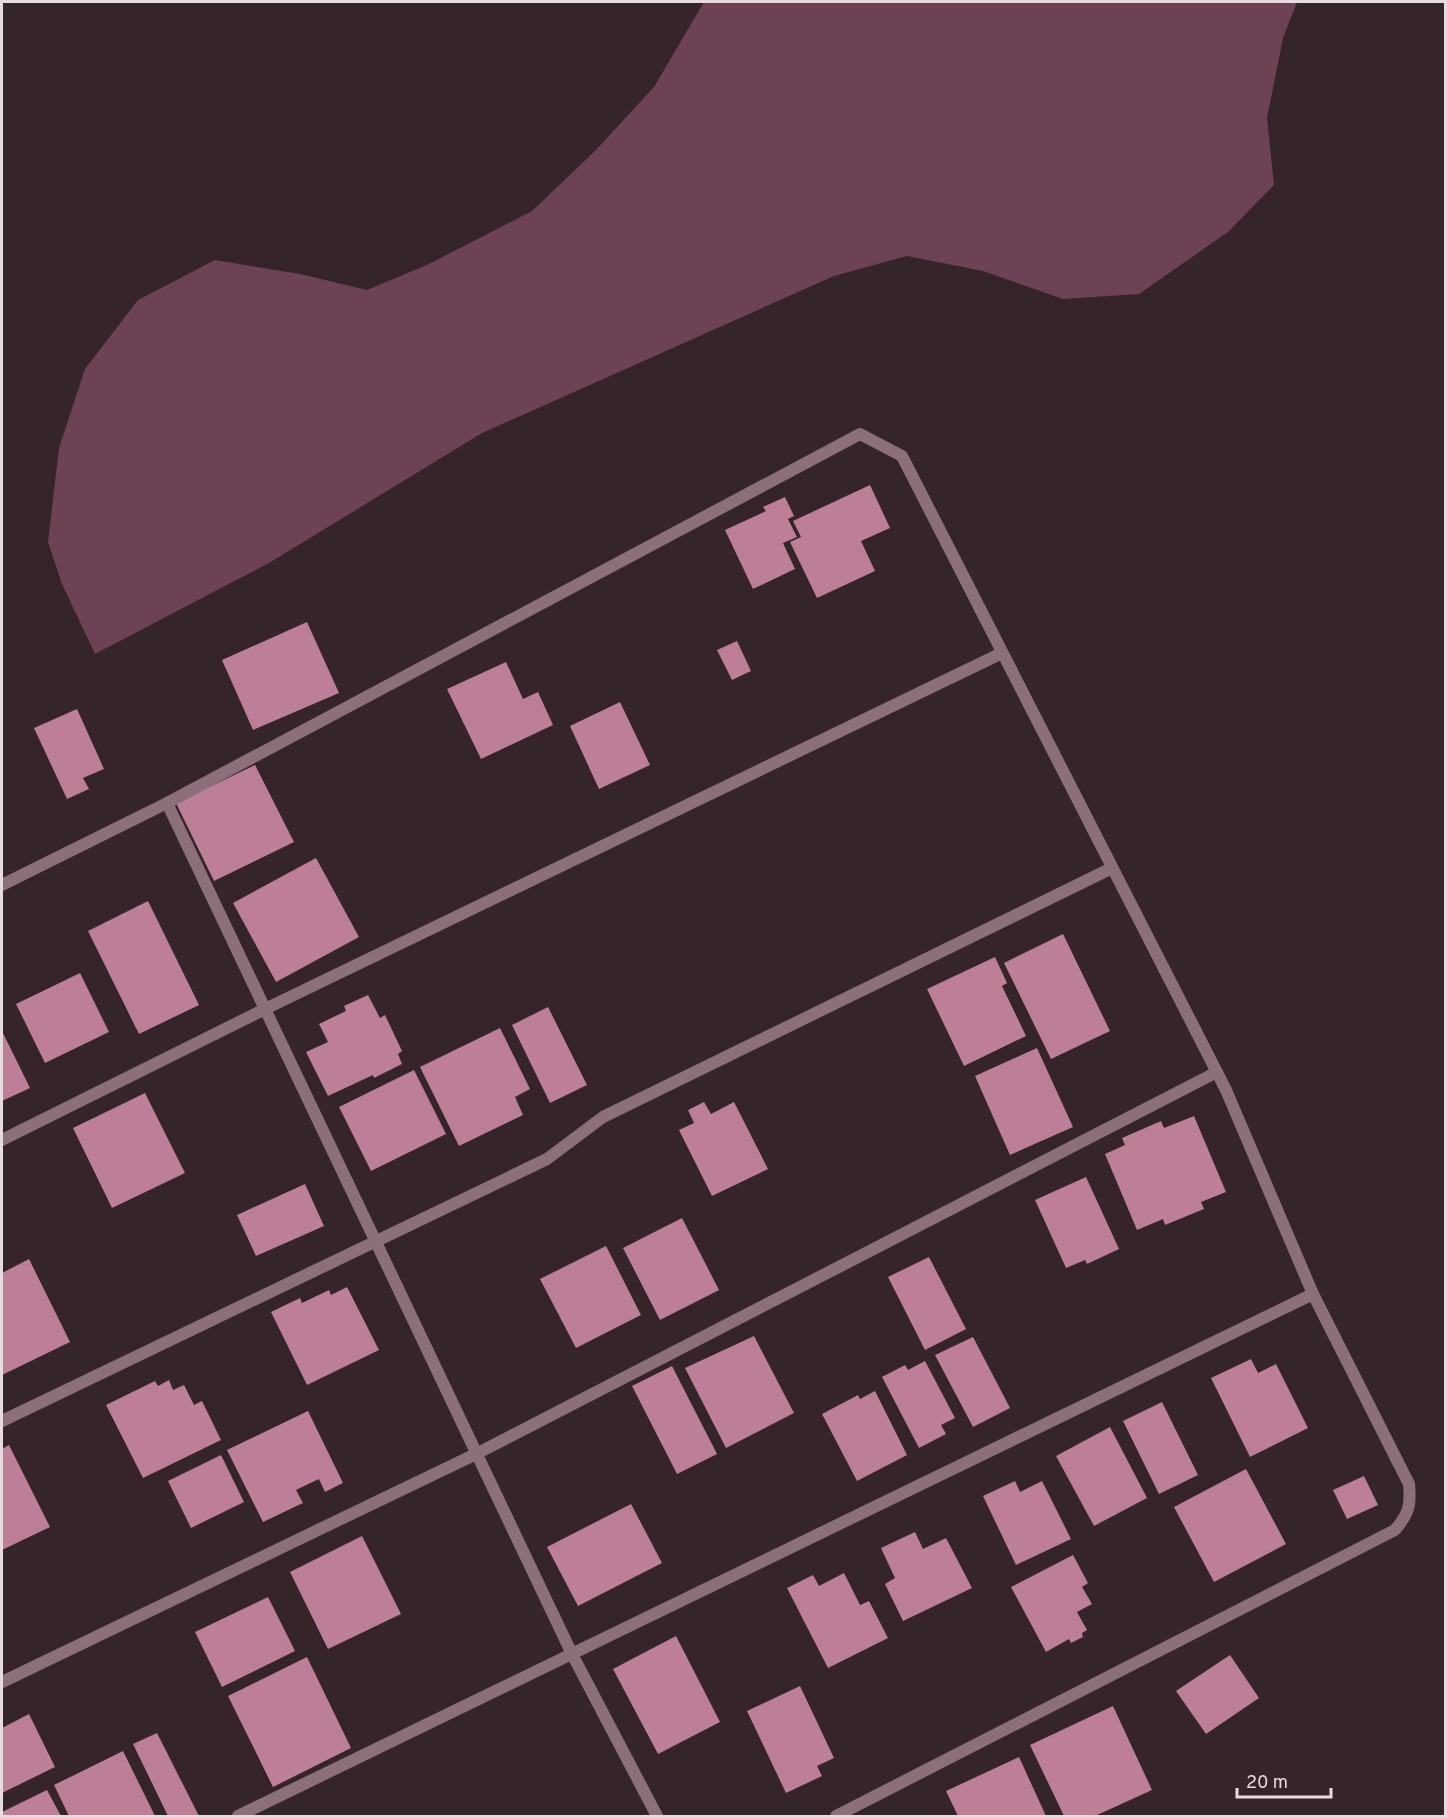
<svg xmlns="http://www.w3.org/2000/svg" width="1447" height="1818" font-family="Overpass,sans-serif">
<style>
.green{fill:#6d4254}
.building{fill:#bd7e97}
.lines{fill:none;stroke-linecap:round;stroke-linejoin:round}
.minor{stroke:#8b6f7a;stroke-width:12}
</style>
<rect width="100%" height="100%" fill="#35242a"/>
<polygon class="green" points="704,2 1297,2 1283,38 1267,118 1274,185 1228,232 1139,294 1063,299 983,271 907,256 834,276 482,433 269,563 95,654 62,584 48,542 59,448 85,369 138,300 215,260 300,274 367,290 429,264 532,211 595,151 654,87"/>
<g class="building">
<polygon points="870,485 890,528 861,541 875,571 817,598 790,542 801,537 793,521"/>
<polygon points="785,497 794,516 788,519 797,537 783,543 795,569 753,589 725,530 766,511 763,507"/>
<polygon points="307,622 339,693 253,730 222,660"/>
<polygon points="737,641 751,671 732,680 717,650"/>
<polygon points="506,662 523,699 538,692 553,725 481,759 447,689"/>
<polygon points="620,702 650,765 599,789 570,726"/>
<polygon points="77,709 104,769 83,778 89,789 67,799 34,728"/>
<polygon points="255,765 294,842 214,881 176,803"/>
<polygon points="316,858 359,937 276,982 233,903"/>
<polygon points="148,901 199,1005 139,1034 88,931"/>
<polygon points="1063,934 1110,1031 1051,1059 1004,963"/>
<polygon points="995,957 1007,983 1002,986 1026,1036 964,1066 927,989"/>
<polygon points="80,973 109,1032 45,1063 16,1004"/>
<polygon points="368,995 380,1018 385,1015 402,1051 398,1054 402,1064 374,1078 373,1075 328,1096 306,1052 328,1042 319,1024 346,1011 344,1006"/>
<polygon points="548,1007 587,1085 550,1103 512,1025"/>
<polygon points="500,1028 530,1089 515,1097 523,1115 459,1146 420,1067"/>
<polygon points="2,1031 30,1088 2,1101"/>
<polygon points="1037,1048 1073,1127 1010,1155 975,1076"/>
<polygon points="414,1070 446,1134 371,1171 339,1107"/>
<polygon points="145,1093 185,1173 112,1208 73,1128"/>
<polygon points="704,1102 711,1114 734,1102 768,1169 712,1196 679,1130 694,1123 688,1110"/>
<polygon points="1194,1116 1226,1192 1201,1202 1204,1209 1165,1225 1163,1219 1137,1230 1105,1154 1125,1145 1122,1138 1161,1121 1164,1128"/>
<polygon points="1086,1177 1119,1249 1087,1264 1085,1260 1066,1268 1035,1200"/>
<polygon points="305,1184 324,1226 256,1256 237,1215"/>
<polygon points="682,1218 719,1290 660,1320 623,1248"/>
<polygon points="606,1246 641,1315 576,1348 540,1279"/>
<polygon points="929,1257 966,1329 925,1350 888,1277"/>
<polygon points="29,1259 70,1342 2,1375 2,1273"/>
<polygon points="347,1287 379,1350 307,1385 271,1312 300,1298 302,1303 329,1290 331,1295"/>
<polygon points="754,1336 794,1413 726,1448 685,1368"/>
<polygon points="973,1337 1010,1408 973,1427 935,1355"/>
<polygon points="1251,1359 1258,1373 1276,1364 1308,1428 1250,1457 1211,1378"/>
<polygon points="925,1361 955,1418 941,1425 946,1434 919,1448 882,1377 905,1365 908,1370"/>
<polygon points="672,1366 717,1454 677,1474 632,1386"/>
<polygon points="169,1380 173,1390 184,1385 194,1405 202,1401 221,1440 143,1478 106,1405 155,1381 158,1386"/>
<polygon points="875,1391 907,1455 857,1481 822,1414 858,1395 860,1399"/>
<polygon points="1162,1402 1198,1475 1159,1494 1123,1421"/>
<polygon points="308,1411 343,1483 325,1492 319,1479 296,1490 303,1503 263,1522 227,1450"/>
<polygon points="1110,1427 1147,1498 1094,1526 1056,1456"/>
<polygon points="9,1445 50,1527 2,1550 2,1449"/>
<polygon points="221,1455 244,1502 191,1528 168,1481"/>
<polygon points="1246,1469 1286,1544 1214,1582 1174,1507"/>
<polygon points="1364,1476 1378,1505 1347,1519 1333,1490"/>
<polygon points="1015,1481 1020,1492 1042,1481 1071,1539 1016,1565 983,1496"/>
<polygon points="631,1504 662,1563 578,1606 547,1547"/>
<polygon points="915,1532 923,1549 946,1538 972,1588 903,1621 885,1584 895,1578 881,1548"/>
<polygon points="362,1536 401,1614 328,1649 290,1572"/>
<polygon points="1073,1555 1088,1583 1082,1587 1092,1604 1077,1612 1087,1630 1082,1633 1083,1637 1071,1643 1069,1639 1046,1652 1011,1587"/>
<polygon points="844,1573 860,1605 869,1601 888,1638 828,1668 787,1588 813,1575 819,1586"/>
<polygon points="268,1597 295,1651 222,1687 195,1632"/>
<polygon points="676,1636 720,1722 658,1754 613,1669"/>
<polygon points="1230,1655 1259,1698 1206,1734 1176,1691"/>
<polygon points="307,1657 351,1748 273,1787 228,1696"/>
<polygon points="800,1686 834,1758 817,1766 822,1776 786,1793 747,1711"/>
<polygon points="1113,1706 1152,1790 1095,1816 1064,1816 1030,1745"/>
<polygon points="29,1714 55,1767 2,1793 2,1728"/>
<polygon points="157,1733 199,1816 168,1816 133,1744"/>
<polygon points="123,1751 155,1816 69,1816 54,1785"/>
<polygon points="1019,1757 1046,1816 958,1816 946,1791"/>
<polygon points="47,1790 61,1816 2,1816 2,1812"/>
</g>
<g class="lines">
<g class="minor">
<polyline points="167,803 572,1654 657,1816"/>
<path d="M 2,885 L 167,803 L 860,434 L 902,456 L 1226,1090 L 1313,1294 L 1409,1484 C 1411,1506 1409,1513 1395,1530 L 836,1816"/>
<polyline points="2,1140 265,1009 1002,653"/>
<polyline points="2,1421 547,1159 603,1117 1112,868"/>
<polyline points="2,1682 476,1454 1217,1072"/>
<polyline points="238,1816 1313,1294"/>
</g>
</g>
<rect width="1447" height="1818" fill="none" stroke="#e7dbdf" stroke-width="6"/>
<path d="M1237 1788v9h94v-9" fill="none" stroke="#e7dbdf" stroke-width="3"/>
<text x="1246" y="1788" font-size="18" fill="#e7dbdf" stroke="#35242a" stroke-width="4.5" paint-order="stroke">20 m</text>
</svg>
